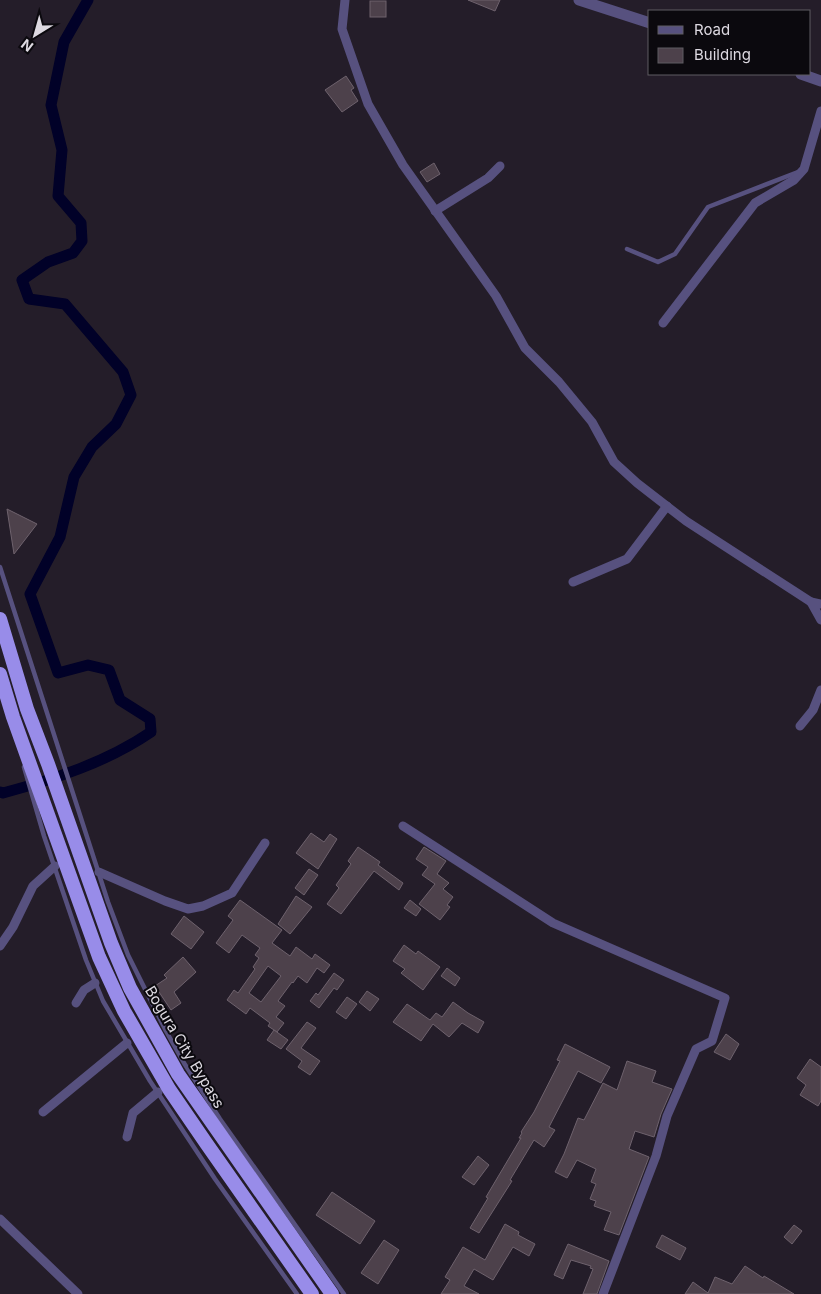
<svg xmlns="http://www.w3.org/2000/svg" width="821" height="1294" font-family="Inter,sans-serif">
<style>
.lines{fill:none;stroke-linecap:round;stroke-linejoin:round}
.canal{stroke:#010128;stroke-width:11}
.building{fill:#4d414b;stroke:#6e626d;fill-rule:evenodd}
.service{stroke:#57517f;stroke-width:4.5}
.minor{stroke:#57517f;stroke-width:9}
.tertiary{stroke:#57517f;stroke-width:11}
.trunk{stroke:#988ce9;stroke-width:14}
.labels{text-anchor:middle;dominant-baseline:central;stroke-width:4;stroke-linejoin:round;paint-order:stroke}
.street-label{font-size:15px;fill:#ddd9e1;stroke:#0b090e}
</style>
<rect width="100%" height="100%" fill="#241d29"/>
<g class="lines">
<path class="canal" d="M 0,792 L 3,793 C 55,779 107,762 151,732 L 150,719 L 120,700 L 109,670 L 88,665 L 58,673 L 30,594 L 60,537 L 74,477 L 92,447 L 116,424 L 131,395 L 123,372 L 65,304 L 29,299 L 22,280 L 48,262 L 73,253 L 82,241 L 81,223 L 58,196 L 62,150 L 51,105 L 64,42 L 88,0"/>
</g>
<g class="building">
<polygon points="468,0 500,0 495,11"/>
<rect x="370" y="1" width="16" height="16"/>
<polygon points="346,76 354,88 351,90 358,101 342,112 325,90"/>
<polygon points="434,163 440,174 427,182 420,172"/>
<polygon points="7,509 37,524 14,554"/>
<polygon points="311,833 324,842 330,834 337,839 318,869 296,853"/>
<polygon points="358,847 380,862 378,865 403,883 399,890 374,871 341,914 327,904 339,888 336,885 351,864 348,861"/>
<polygon points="424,847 446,861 437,874 449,883 443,889 453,897 447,905 450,907 440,920 419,904 435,884 422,875 428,867 416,859"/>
<polygon points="309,869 318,875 304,895 295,888"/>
<polygon points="296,896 312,907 290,934 278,924"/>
<path d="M 240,900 L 282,930 L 272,943 L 290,956 L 296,947 L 312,959 L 315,954 L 330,965 L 324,973 L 317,968 L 307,983 L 298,976 L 293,983 L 292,982 L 278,1001 L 285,1006 L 276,1017 L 284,1023 L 277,1032 L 268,1026 L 270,1023 L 250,1008 L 246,1014 L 227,1000 L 234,990 L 238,993 L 255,969 L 253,967 L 259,958 L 255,955 L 260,948 L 242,935 L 229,953 L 216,943 L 233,920 L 228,916 ZM 268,966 L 281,976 L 261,1002 L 249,993 Z"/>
<polygon points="410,900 421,909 416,916 404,908"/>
<polygon points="184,916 204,932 191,949 171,934"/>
<polygon points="404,945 416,954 418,951 440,967 423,990 401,973 405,969 393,961"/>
<polygon points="183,957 196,972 174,992 181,1003 171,1010 155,986 167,978 164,975"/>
<polygon points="447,968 460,978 455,986 441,976"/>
<polygon points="334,973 344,980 337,990 334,988 319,1008 310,1001 316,993 318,995"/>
<polygon points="367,991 379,999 370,1011 359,1002"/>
<polygon points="347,997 357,1004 346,1019 336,1012"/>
<polygon points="453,1002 468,1013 484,1022 478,1033 462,1023 449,1037 433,1024 421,1041 393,1022 407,1004 430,1020 436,1013 442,1017"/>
<polygon points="307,1022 316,1028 301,1048 320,1061 310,1075 298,1067 302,1061 286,1049"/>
<polygon points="274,1030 288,1040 281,1049 267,1040"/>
<polygon points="726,1034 739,1044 730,1060 714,1052"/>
<polygon points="565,1044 610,1067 601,1083 578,1071 549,1127 555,1130 544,1147 534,1140 510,1180 512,1181 479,1233 470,1228 488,1198 486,1197 521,1138 519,1138 522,1133 521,1132 534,1112 560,1061 557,1060"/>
<polygon points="810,1059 821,1067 821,1101 818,1106 800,1095 806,1085 797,1078"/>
<polygon points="627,1061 656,1071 652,1082 672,1089 661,1114 654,1137 635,1131 629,1149 649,1157 619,1235 604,1230 611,1212 594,1206 596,1201 590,1199 596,1184 591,1182 596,1169 577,1160 567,1178 555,1172 564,1154 578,1118 584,1120 603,1083 617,1090"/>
<polygon points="478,1156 489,1165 474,1185 462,1177"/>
<polygon points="332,1192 375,1221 360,1244 316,1215"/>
<polygon points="505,1224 519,1232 518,1235 535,1244 529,1256 513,1247 493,1280 474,1269 464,1286 479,1294 441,1294 450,1280 445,1277 463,1247 485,1260"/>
<polygon points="794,1225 802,1231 792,1244 784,1237"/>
<polygon points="662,1235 686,1248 680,1260 656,1247"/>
<polygon points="384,1240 399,1250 378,1284 361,1273"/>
<polygon points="568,1244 609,1261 597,1294 583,1294 593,1269 590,1268 591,1266 571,1260 563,1279 554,1275"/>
<polygon points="745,1266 763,1278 764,1276 794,1294 685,1294 693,1282 708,1293 715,1277 732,1284"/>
</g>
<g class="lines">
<g class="service">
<polyline points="627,249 658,262 675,254 708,207 798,172"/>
<polyline points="0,567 108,902 128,955 166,1031 184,1063 220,1119 344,1294"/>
<polyline points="24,767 44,836 86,960 103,1001 150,1081 215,1179 297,1294"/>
</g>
<g class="minor">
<polyline points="345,0 342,29 368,104 403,165 496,296 525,348 559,382 592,422 614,462 637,483 686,521 811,602"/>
<polyline points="435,211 488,178 500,166"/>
<polyline points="663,323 755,203 794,180 804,169 821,111"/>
<polyline points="573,582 627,559 667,506"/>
<polyline points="821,604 811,602 821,620"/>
<polyline points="800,726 813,710 821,690"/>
<polyline points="403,826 553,923 725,998 712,1041 696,1049 667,1116 656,1156 603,1294"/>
<polyline points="99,872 165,901 188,909 203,906 232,893 265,843"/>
<polyline points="0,946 13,927 33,886 55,866"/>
<polyline points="76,1003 84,990 95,983"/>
<polyline points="43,1112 127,1043"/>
<polyline points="127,1137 133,1113 158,1092"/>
<polyline points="0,1219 78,1294"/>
</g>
<g class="tertiary">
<polyline points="579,0 650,23"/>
<polyline points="801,74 821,81"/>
</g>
<g class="trunk">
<polyline points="0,619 27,709 48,764 111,943 130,988 178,1074 332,1294"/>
<polyline points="0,674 13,717 99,957 124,1011 169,1089 206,1143 312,1294"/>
</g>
</g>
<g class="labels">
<g class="street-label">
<text transform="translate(185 1047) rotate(59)">Bogura City Bypass</text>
</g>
</g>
<rect x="648" y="10" width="162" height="65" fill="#0b090e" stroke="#5f5c62"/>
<rect x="658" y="26" width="25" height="8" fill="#57517f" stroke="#5f5c62"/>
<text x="694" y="35" font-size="15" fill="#ddd9e1">Road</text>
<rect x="658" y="48" width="25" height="15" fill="#4d414b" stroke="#5f5c62"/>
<text x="694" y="60" font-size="15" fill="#ddd9e1">Building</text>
<g transform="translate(35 35) rotate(217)" stroke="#0b090e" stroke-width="4" paint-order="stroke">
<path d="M0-4L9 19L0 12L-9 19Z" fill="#ddd9e1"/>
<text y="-8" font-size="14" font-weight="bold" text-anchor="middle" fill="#ddd9e1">N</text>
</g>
</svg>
